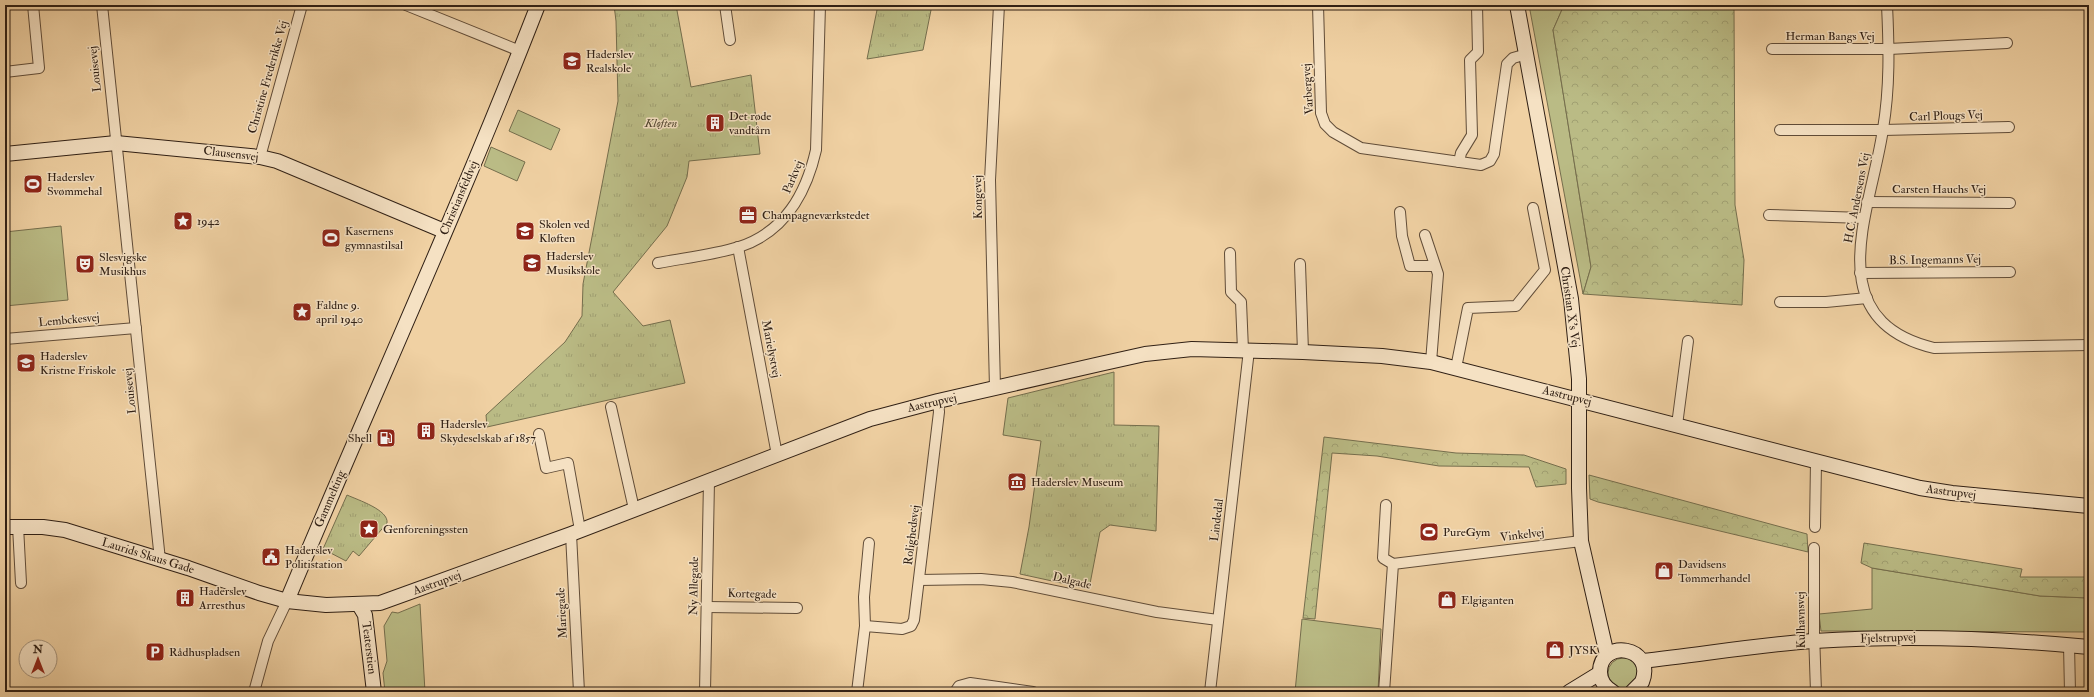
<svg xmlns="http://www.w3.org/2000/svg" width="2094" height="697" font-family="'IM FELL Double Pica',serif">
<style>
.grass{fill:#babb85;stroke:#756e4d}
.forest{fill:url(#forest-crowns);stroke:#756e4d}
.park{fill:url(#park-tufts);stroke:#756e4d}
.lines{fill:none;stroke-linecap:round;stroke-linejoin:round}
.street-casing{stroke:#604c38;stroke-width:12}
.secondary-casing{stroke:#302015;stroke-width:16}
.street{stroke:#f5e1c3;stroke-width:10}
.secondary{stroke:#f5e1c3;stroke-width:14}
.labels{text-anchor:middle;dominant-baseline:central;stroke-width:3;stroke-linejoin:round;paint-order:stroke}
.street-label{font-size:12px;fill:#302015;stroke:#f5e1c3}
.poi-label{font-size:12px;fill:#302015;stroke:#f5e1c3;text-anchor:start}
.park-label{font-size:12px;font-style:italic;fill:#524731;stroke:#f5e1c3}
</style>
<defs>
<pattern id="forest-crowns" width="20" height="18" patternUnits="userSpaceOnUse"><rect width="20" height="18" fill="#babb85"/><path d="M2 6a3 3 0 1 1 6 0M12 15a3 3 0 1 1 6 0" fill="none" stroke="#a0a072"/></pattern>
<pattern id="park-tufts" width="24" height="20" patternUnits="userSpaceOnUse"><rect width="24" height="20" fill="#babb85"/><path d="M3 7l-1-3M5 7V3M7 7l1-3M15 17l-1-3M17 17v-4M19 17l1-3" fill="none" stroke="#a0a072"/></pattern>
</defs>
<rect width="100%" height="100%" fill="#f0d1a3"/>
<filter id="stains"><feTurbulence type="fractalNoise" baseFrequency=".005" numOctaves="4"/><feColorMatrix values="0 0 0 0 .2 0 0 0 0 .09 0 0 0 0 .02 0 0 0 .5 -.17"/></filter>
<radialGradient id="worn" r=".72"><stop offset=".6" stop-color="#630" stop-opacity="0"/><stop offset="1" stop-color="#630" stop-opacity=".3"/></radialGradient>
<g class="grass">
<polygon points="1529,5 1564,5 1553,30 1591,267 1583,294"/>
<polygon points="518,110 560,129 551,150 509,131"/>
<polygon points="491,147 525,162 517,181 484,166"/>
<polygon points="61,226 68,300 5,306 5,232"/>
<polygon points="1872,568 2040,596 2089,598 2089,632 1821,631 1819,614 1872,609"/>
<polygon points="420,604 425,692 385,692 383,673 387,661 384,626 392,612 398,613"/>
<polygon points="1302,619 1381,629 1378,692 1295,692"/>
<circle cx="1623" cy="673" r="15"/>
</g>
<g class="forest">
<polygon points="1564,5 1702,5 1734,8 1735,205 1744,260 1742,305 1583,294 1591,267 1553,30"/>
<polygon points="1324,437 1456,453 1524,455 1566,469 1566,484 1536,487 1529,467 1439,466 1377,456 1332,453 1315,619 1303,618"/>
<polygon points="1589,475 1807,534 1808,552 1598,502 1590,499"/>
<polygon points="1864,543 2022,569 2020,577 2089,577 2089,598 2040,596 1872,568 1861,563"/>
</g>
<g class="park">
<polygon points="614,5 676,5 691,87 751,75 760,154 689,161 687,177 667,226 613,292 643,326 670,320 685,383 487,427 486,415 565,342 582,316 583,284 618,101 616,21"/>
<polygon points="878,5 932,5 923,50 867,59"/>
<polygon points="1114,372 1114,425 1159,426 1156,531 1110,525 1100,532 1089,589 1020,574 1029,527 1041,441 1003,435 1008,398"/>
<path d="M 347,495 C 358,500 389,510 387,523 L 359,556 L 353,551 L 346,561 L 323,549 Z"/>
</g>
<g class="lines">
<defs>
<g id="street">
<polyline points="102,5 160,560"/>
<polyline points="406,5 520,51"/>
<polyline points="725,5 730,40"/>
<polyline points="1318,5 1321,113 1325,124 1333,132 1361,148 1481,165 1490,161 1494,154 1507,64 1513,58 1527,54"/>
<path d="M 1887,5 C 1889,47 1890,87 1883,129 C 1872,208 1816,320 1934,348 L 2089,345"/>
<polyline points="1772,49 1889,49 2007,43"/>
<polyline points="5,72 39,68 33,5"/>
<polyline points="1780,130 1883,130 2009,127"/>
<polyline points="260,157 302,5"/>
<polyline points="1459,162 1461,153 1472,135 1470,60 1478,52 1477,5"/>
<polyline points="1867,202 2010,203"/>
<polyline points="1400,212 1402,236 1410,266 1435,266"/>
<polyline points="1769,215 1864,218"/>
<polyline points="1425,235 1438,274 1431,362"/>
<polyline points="738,247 777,455"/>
<polyline points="1230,253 1231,292 1241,302 1243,350"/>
<path d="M 658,263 C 684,258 713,255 739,247 C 785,232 806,194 816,150 L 820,5"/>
<polyline points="1300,264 1303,352"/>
<polyline points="1860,273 2010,272"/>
<polyline points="1780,302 1826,302 1867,298"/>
<polyline points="5,339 136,328"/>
<polyline points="1456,368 1468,308 1516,306 1545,270 1533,208"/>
<polyline points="995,388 990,180 999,5"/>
<polyline points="611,407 634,509"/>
<polyline points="1677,425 1688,341"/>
<polyline points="539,434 546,468 568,463 580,530"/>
<polyline points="1386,505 1383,558 1393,564"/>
<polyline points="18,526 21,583"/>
<polyline points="1815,527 1816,462"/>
<polyline points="571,534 579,692"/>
<polyline points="1814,548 1814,633 1816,692"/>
<polyline points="919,580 981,579 1012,582 1157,612 1218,620"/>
<polyline points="707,607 797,608"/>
<polyline points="865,626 864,597 869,543"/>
<polyline points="2069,645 2070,692"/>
<polyline points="254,692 268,641 287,601"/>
<polyline points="705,692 709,481"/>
<polyline points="857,692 865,626 902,629 911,626 914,620 939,412 938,401"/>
<polyline points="955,692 959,686 970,683 1033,692"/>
<polyline points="1210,692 1249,350"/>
<polyline points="1384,692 1393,564 1581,541"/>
</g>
<g id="secondary">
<polyline points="1517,5 1571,299 1579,379 1579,488 1581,541 1607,655"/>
<polyline points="5,154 116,143 260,157 277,161 444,231"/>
<polyline points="5,527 43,527 65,530 188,568 259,593 287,601 326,605 380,603 571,534 870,419 938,401 1100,364 1145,354 1192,349 1303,352 1382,356 1431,362 1920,488 1952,493 2089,506"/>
<path d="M 287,601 C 370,402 460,206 538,5"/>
<polyline points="359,605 365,615 374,692"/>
<path d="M 1642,661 C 1699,655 1756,645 1814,641 C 1907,635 1996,638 2089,647"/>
<polyline points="1569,692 1600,673"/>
<path d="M 1613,692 C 1606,688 1600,681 1600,672 C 1600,638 1656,646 1642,682 L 1632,692"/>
</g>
</defs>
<use href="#street" class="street-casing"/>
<use href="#secondary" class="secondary-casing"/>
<use href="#street" class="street"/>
<use href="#secondary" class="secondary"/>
</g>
<defs>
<symbol id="school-square" viewBox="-11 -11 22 22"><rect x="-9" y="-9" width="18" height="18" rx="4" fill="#8f2418" stroke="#f5e1c3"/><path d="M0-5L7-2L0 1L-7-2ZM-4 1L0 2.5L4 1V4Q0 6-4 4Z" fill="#fff"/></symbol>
<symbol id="building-square" viewBox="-11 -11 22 22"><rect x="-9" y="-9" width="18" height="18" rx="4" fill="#8f2418" stroke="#f5e1c3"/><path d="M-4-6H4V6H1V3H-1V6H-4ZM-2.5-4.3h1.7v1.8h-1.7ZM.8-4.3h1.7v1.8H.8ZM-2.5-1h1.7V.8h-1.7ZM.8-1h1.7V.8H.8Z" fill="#fff"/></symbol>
<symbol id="stadium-square" viewBox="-11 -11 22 22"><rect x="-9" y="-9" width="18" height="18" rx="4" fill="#8f2418" stroke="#f5e1c3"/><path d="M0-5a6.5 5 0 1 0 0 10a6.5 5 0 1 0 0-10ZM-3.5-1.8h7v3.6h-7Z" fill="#fff"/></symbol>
<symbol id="office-square" viewBox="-11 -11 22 22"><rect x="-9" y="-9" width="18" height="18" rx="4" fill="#8f2418" stroke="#f5e1c3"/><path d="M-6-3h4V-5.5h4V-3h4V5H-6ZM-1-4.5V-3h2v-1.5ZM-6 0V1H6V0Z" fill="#fff"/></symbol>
<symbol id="sight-square" viewBox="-11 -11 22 22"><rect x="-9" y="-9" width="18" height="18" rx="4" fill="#8f2418" stroke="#f5e1c3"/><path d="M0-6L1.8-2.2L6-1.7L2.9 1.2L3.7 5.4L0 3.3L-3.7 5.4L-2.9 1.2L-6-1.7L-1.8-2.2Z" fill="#fff"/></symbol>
<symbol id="theatre-square" viewBox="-11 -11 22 22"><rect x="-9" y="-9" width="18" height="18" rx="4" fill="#8f2418" stroke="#f5e1c3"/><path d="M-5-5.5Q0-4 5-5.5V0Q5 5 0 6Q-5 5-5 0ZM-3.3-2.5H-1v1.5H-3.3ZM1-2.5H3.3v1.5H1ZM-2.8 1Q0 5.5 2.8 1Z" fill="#fff"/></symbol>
<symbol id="fuel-square" viewBox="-11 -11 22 22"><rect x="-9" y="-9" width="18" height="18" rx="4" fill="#8f2418" stroke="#f5e1c3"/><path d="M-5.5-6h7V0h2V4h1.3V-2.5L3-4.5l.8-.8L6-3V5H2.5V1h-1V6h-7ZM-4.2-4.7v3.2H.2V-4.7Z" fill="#fff"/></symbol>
<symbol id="museum-square" viewBox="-11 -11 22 22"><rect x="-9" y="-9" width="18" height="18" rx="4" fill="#8f2418" stroke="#f5e1c3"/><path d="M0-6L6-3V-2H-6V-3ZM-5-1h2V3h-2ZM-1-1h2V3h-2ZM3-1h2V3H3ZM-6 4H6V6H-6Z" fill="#fff"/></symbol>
<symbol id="civic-square" viewBox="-11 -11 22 22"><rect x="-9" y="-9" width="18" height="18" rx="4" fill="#8f2418" stroke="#f5e1c3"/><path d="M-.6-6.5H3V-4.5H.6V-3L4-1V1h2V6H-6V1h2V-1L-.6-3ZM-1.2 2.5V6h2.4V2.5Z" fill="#fff"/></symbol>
<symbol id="shop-square" viewBox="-11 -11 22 22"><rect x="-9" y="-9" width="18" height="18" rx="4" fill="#8f2418" stroke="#f5e1c3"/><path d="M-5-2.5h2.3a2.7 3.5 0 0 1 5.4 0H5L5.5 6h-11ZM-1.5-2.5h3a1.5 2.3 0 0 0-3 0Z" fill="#fff"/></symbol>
<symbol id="parking-square" viewBox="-11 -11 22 22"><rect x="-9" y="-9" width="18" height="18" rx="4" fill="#8f2418" stroke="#f5e1c3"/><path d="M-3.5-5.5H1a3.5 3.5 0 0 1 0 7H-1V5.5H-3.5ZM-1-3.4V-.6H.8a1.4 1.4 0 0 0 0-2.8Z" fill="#fff"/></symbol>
</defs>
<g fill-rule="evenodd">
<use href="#school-square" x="561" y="50" width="22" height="22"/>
<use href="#building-square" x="704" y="112" width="22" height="22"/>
<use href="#stadium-square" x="22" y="173" width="22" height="22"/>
<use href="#office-square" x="737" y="204" width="22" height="22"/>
<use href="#sight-square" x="172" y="210" width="22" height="22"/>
<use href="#school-square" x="514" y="220" width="22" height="22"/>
<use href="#stadium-square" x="320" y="227" width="22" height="22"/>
<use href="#school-square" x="521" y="252" width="22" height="22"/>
<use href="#theatre-square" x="74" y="253" width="22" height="22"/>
<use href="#sight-square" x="291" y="301" width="22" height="22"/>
<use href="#school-square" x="15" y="352" width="22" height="22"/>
<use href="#building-square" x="415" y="420" width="22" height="22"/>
<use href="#fuel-square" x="375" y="427" width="22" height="22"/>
<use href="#museum-square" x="1006" y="471" width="22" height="22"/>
<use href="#sight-square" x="358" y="518" width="22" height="22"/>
<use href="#stadium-square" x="1418" y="521" width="22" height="22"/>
<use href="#civic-square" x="260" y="546" width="22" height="22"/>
<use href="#shop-square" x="1653" y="560" width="22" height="22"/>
<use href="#building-square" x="174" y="587" width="22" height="22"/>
<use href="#shop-square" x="1436" y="589" width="22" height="22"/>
<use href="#shop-square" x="1544" y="639" width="22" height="22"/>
<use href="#parking-square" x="144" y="641" width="22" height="22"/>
</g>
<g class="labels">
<g class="street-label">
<text x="1830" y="36">Herman Bangs Vej</text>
<text transform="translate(95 69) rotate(-96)">Louisevej</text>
<text transform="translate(268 77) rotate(-74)">Christine Frederikke Vej</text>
<text transform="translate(1308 89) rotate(-94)">Varbergvej</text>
<text transform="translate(1946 116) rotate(-2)">Carl Plougs Vej</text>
<text transform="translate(231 154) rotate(7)">Clausensvej</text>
<text transform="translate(793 177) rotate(-67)">Parkvej</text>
<text x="1939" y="189">Carsten Hauchs Vej</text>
<text transform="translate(978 197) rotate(-91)">Kongevej</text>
<text transform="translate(459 198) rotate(-67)">Christiansfeldvej</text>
<text transform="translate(1857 198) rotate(-79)">H.C. Andersens Vej</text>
<text transform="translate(1935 260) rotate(-1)">B.S. Ingemanns Vej</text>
<text transform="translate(1570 307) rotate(82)">Christian X's Vej</text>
<text transform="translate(69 320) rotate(-5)">Lembckesvej</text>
<text transform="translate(771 349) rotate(79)">Marielystvej</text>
<text transform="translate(130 391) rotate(-96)">Louisevej</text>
<text transform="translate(1567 396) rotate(14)">Aastrupvej</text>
<text transform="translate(932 403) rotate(-13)">Aastrupvej</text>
<text transform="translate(1951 492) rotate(7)">Aastrupvej</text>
<text transform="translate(330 499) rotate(-67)">Gammelting</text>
<text transform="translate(1217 520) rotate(-83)">Lindedal</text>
<text transform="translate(912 535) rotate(-83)">Rolighedsvej</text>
<text transform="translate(1522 535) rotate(-7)">Vinkelvej</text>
<text transform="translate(148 556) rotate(17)">Laurids Skaus Gade</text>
<text transform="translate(1072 581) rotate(13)">Dalgade</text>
<text transform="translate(437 583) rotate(-20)">Aastrupvej</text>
<text transform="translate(694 586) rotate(-89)">Ny Allegade</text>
<text transform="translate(752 594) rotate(1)">Kortegade</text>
<text transform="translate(562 613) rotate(-93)">Mariegade</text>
<text transform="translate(1801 620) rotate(-91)">Kulhavnsvej</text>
<text transform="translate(1888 638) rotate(-2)">Fjelstrupvej</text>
<text transform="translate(369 648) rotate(83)">Teaterstien</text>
</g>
<g class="poi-label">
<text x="586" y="54">Haderslev<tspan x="586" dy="14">Realskole</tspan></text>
<text x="729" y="116">Det røde<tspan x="729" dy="14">vandtårn</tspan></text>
<text x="47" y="177">Haderslev<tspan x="47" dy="14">Svømmehal</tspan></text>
<text x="762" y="215">Champagneværkstedet</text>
<text x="197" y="221">1942</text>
<text x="539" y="224">Skolen ved<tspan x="539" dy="14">Kløften</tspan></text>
<text x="345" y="231">Kasernens<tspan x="345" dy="14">gymnastilsal</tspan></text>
<text x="546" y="256">Haderslev<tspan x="546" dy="14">Musikskole</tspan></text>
<text x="99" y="257">Slesvigske<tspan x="99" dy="14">Musikhus</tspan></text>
<text x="316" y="305">Faldne 9.<tspan x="316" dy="14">april 1940</tspan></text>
<text x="40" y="356">Haderslev<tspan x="40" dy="14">Kristne Friskole</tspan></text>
<text x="440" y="424">Haderslev<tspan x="440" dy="14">Skydeselskab af 1857</tspan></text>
<text x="372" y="438" text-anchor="end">Shell</text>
<text x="1031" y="482">Haderslev Museum</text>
<text x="383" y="529">Genforeningssten</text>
<text x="1443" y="532">PureGym</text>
<text x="285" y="550">Haderslev<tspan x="285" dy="14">Politistation</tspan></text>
<text x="1678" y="564">Davidsens<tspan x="1678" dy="14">Tømmerhandel</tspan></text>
<text x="199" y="591">Haderslev<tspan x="199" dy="14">Arresthus</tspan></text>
<text x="1461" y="600">Elgiganten</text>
<text x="1569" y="650">JYSK</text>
<text x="169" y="652">Rådhuspladsen</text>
</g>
<g class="park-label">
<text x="661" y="123">Kløften</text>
</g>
</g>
<rect width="2094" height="697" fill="none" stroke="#f0d1a3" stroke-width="20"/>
<rect x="6" y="6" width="2082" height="685" fill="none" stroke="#302015" stroke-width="2"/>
<rect x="10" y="10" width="2074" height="677" fill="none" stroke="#302015"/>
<g transform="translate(38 659)"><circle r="19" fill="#f5e1c3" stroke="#a6947d"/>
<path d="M0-3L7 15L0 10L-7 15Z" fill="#8f2418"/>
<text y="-6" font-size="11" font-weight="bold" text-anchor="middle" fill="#302015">N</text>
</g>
<rect width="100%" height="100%" filter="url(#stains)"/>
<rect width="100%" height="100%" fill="url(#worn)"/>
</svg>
